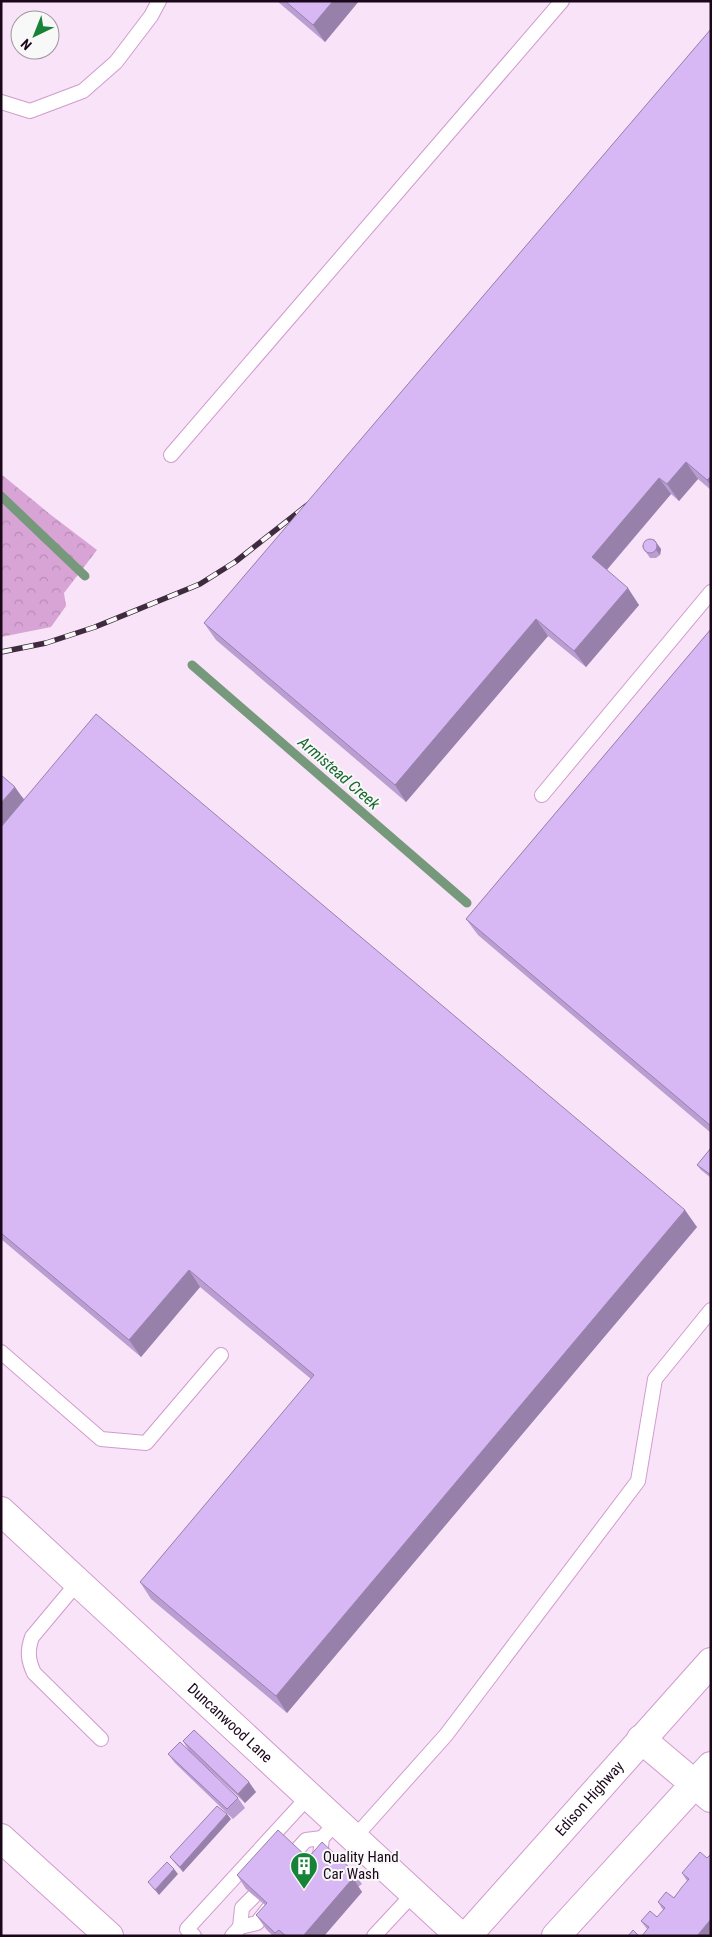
<svg xmlns="http://www.w3.org/2000/svg" width="712" height="1937" font-family="'Roboto Condensed',sans-serif">
<style>
.forest{fill:url(#forest-crowns)}
.lines{fill:none;stroke-linecap:round;stroke-linejoin:round}
.stream{stroke:#76987b;stroke-width:9}
.service-casing{stroke:#d09bcd;stroke-width:16}
.minor-casing{stroke:#d09bcd;stroke-width:30}
.tertiary-casing{stroke:#d09bcd;stroke-width:30}
.secondary-casing{stroke:#d09bcd;stroke-width:30}
.service{stroke:#fff;stroke-width:14}
.minor{stroke:#fff;stroke-width:28}
.tertiary{stroke:#fff;stroke-width:28}
.secondary{stroke:#fff;stroke-width:28}
.rail-casing{stroke:#3e2b3d;stroke-width:5.5}
.rail{stroke:#f8f8f8;stroke-width:4;stroke-dasharray:11;stroke-linecap:butt}
.wall{fill:#ba9ed2}
.shaded-wall{fill:#9781ab}
.building{fill:#d8b8f4;stroke:#9781ab}
.labels{text-anchor:middle;dominant-baseline:central;stroke-width:4;stroke-linejoin:round;paint-order:stroke}
.street-label{font-size:15px;fill:#1a081a;stroke:#f8f8f8}
.poi-label{font-size:15px;fill:#1a081a;stroke:#f8f8f8;text-anchor:start}
.water-label{font-size:16px;font-style:italic;fill:#17682e;stroke:#f8f8f8}
</style>
<defs>
<pattern id="forest-crowns" width="20" height="18" patternUnits="userSpaceOnUse" patternTransform="scale(1.25)"><rect width="20" height="18" fill="#d8a4d5"/><path d="M2 6a3 3 0 1 1 6 0M12 15a3 3 0 1 1 6 0" fill="none" stroke="#b98cb6"/></pattern>
</defs>
<rect width="100%" height="100%" fill="#f9e3f8"/>
<polygon class="forest" points="1,474 51,515 97,550 64,593 66,606 51,627 1,637"/>
<g class="lines">
<g class="stream">
<polyline points="1,496 85,576"/>
<polyline points="192,665 467,903"/>
</g>
<defs>
<g id="service">
<polyline points="1,102 30,111 83,91 116,62 151,16 159,1"/>
<polyline points="171,455 562,1"/>
<polyline points="542,795 711,592"/>
<polyline points="1,1352 101,1439 146,1443 221,1355"/>
<path d="M 78,1582 L 32,1637 C 27,1651 28,1660 34,1673 L 101,1739"/>
<polyline points="354,1838 446,1735 638,1481 655,1379 711,1310"/>
<polyline points="296,1851 306,1840 322,1838"/>
<polyline points="317,1859 320,1856 322,1838 337,1822"/>
<polyline points="240,1927 242,1908 254,1896"/>
<polyline points="194,1936 187,1929 309,1796"/>
<polyline points="232,1936 240,1927 257,1923 268,1909"/>
<polyline points="374,1936 414,1893"/>
</g>
<g id="minor">
<path id="s1" d="M 1,1511 L 460,1936"/>
<polyline points="641,1739 711,1798"/>
</g>
<polyline id="tertiary" points="1,1838 109,1936"/>
<g id="secondary">
<path id="s2" d="M 467,1936 L 711,1662"/>
<polyline points="556,1936 711,1766"/>
</g>
</defs>
<use href="#service" class="service-casing"/>
<use href="#minor" class="minor-casing"/>
<use href="#tertiary" class="tertiary-casing"/>
<use href="#secondary" class="secondary-casing"/>
<use href="#service" class="service"/>
<use href="#minor" class="minor"/>
<use href="#tertiary" class="tertiary"/>
<use href="#secondary" class="secondary"/>
<defs>
<polyline id="rail" points="1,652 46,643 95,627 200,584 235,562 310,503"/>
</defs>
<use href="#rail" class="rail-casing"/>
<use href="#rail" class="rail"/>
</g>
<g class="wall">
<polygon points="277,1 359,1 325,42"/>
<polygon points="711,29 711,490 698,479 679,501 671,494 607,570 639,605 586,667 548,636 406,802 216,640 204,623"/>
<polygon points="654,539 661,549 660,555 656,558 650,558 642,546"/>
<polygon points="711,629 711,1133 478,935 466,919"/>
<polygon points="1,775 24,799 697,1227 287,1713 151,1599 140,1582 311,1379 200,1287 141,1357 1,1239"/>
<polygon points="711,1148 711,1178 701,1170 697,1165"/>
<polygon points="183,1741 256,1792 245,1803 189,1751"/>
<polygon points="168,1754 238,1798 245,1808 233,1819 175,1763"/>
<polygon points="231,1819 183,1872 174,1862 170,1857"/>
<polygon points="308,1858 352,1870 362,1884 358,1887 362,1892 324,1936 273,1936 266,1929 256,1915 265,1905 246,1889 237,1875"/>
<polygon points="707,1858 647,1929 641,1921 657,1917 663,1910 658,1902 674,1898 687,1881 682,1873"/>
</g>
<g class="shaded-wall">
<polygon points="333,1 359,1 325,42 313,25"/>
<polygon points="686,462 698,479 679,501 667,484"/>
<polygon points="711,476 711,486 707,480"/>
<polygon points="659,478 671,494 603,574 592,557"/>
<polygon points="657,544 661,549 660,555 656,550"/>
<polygon points="628,588 639,605 586,667 574,651"/>
<polygon points="536,619 548,636 406,802 395,785"/>
<polygon points="15,787 27,804 1,834 1,803"/>
<polygon points="685,1210 697,1227 287,1713 276,1696"/>
<polygon points="189,1270 200,1287 141,1357 129,1340"/>
<polygon points="249,1782 256,1792 245,1803 238,1794"/>
<polygon points="227,1814 231,1819 183,1872 180,1867"/>
<polygon points="174,1869 178,1874 159,1895 155,1890"/>
<polygon points="353,1878 362,1892 324,1936 303,1936"/>
<polygon points="711,1919 711,1936 697,1936"/>
</g>
<g class="building">
<polygon points="285,1 333,1 313,25"/>
<polygon points="711,29 711,476 707,480 686,462 667,484 659,478 592,557 628,588 574,651 536,619 395,785 204,623"/>
<circle cx="650" cy="546" r="7"/>
<polygon points="711,629 711,1126 466,919"/>
<polygon points="96,714 685,1210 276,1696 140,1582 314,1375 189,1270 129,1340 1,1233 1,827"/>
<polygon points="1,775 15,787 1,803"/>
<polygon points="711,1148 711,1175 697,1165"/>
<polygon points="194,1730 249,1782 238,1794 183,1741"/>
<polygon points="180,1742 238,1798 227,1809 168,1754"/>
<polygon points="217,1806 227,1814 180,1867 170,1857"/>
<polygon points="278,1830 308,1858 322,1842 352,1870 348,1874 353,1878 303,1936 286,1936 279,1930 275,1933 256,1915 267,1903 237,1875"/>
<polygon points="700,1852 707,1858 711,1854 711,1919 697,1936 642,1936 649,1927 641,1921 650,1911 657,1917 665,1908 658,1902 666,1892 674,1898 682,1887 689,1879 682,1873"/>
<polygon points="167,1862 174,1869 155,1890 148,1882"/>
<polygon points="633,1930 639,1936 628,1936"/>
</g>
<defs>
<symbol id="building-pin" viewBox="-11 -11 22 30"><path d="M0 17L-7.5 6A9.5 9.5 0 1 1 7.5 6Z" fill="#178339" stroke="#f8f8f8"/><path d="M-4-6H4V6H1V3H-1V6H-4ZM-2.5-4.3h1.7v1.8h-1.7ZM.8-4.3h1.7v1.8H.8ZM-2.5-1h1.7V.8h-1.7ZM.8-1h1.7V.8H.8Z" fill="#fff"/></symbol>
</defs>
<g fill-rule="evenodd">
<use href="#building-pin" x="288" y="1850" width="32" height="43"/>
</g>
<g class="labels">
<g class="street-label">
<text stroke="none"><textPath href="#s1" startOffset="312">Duncanwood Lane</textPath></text>
<text stroke="none"><textPath href="#s2" startOffset="184">Edison Highway</textPath></text>
</g>
<g class="poi-label">
<text x="323" y="1857">Quality Hand<tspan x="323" dy="17">Car Wash</tspan></text>
</g>
<g class="water-label">
<text transform="translate(339 773) rotate(41)">Armistead Creek</text>
</g>
</g>
<rect width="712" height="1937" fill="none" stroke="#1a081a" stroke-width="5"/>
<g transform="translate(35 35) rotate(223)"><circle r="24" fill="#f8f8f8" stroke="#9f989f"/>
<path d="M0-4L9 19L0 12L-9 19Z" fill="#178339"/>
<text y="-8" font-size="14" font-weight="bold" text-anchor="middle" fill="#1a081a">N</text>
</g>
</svg>
